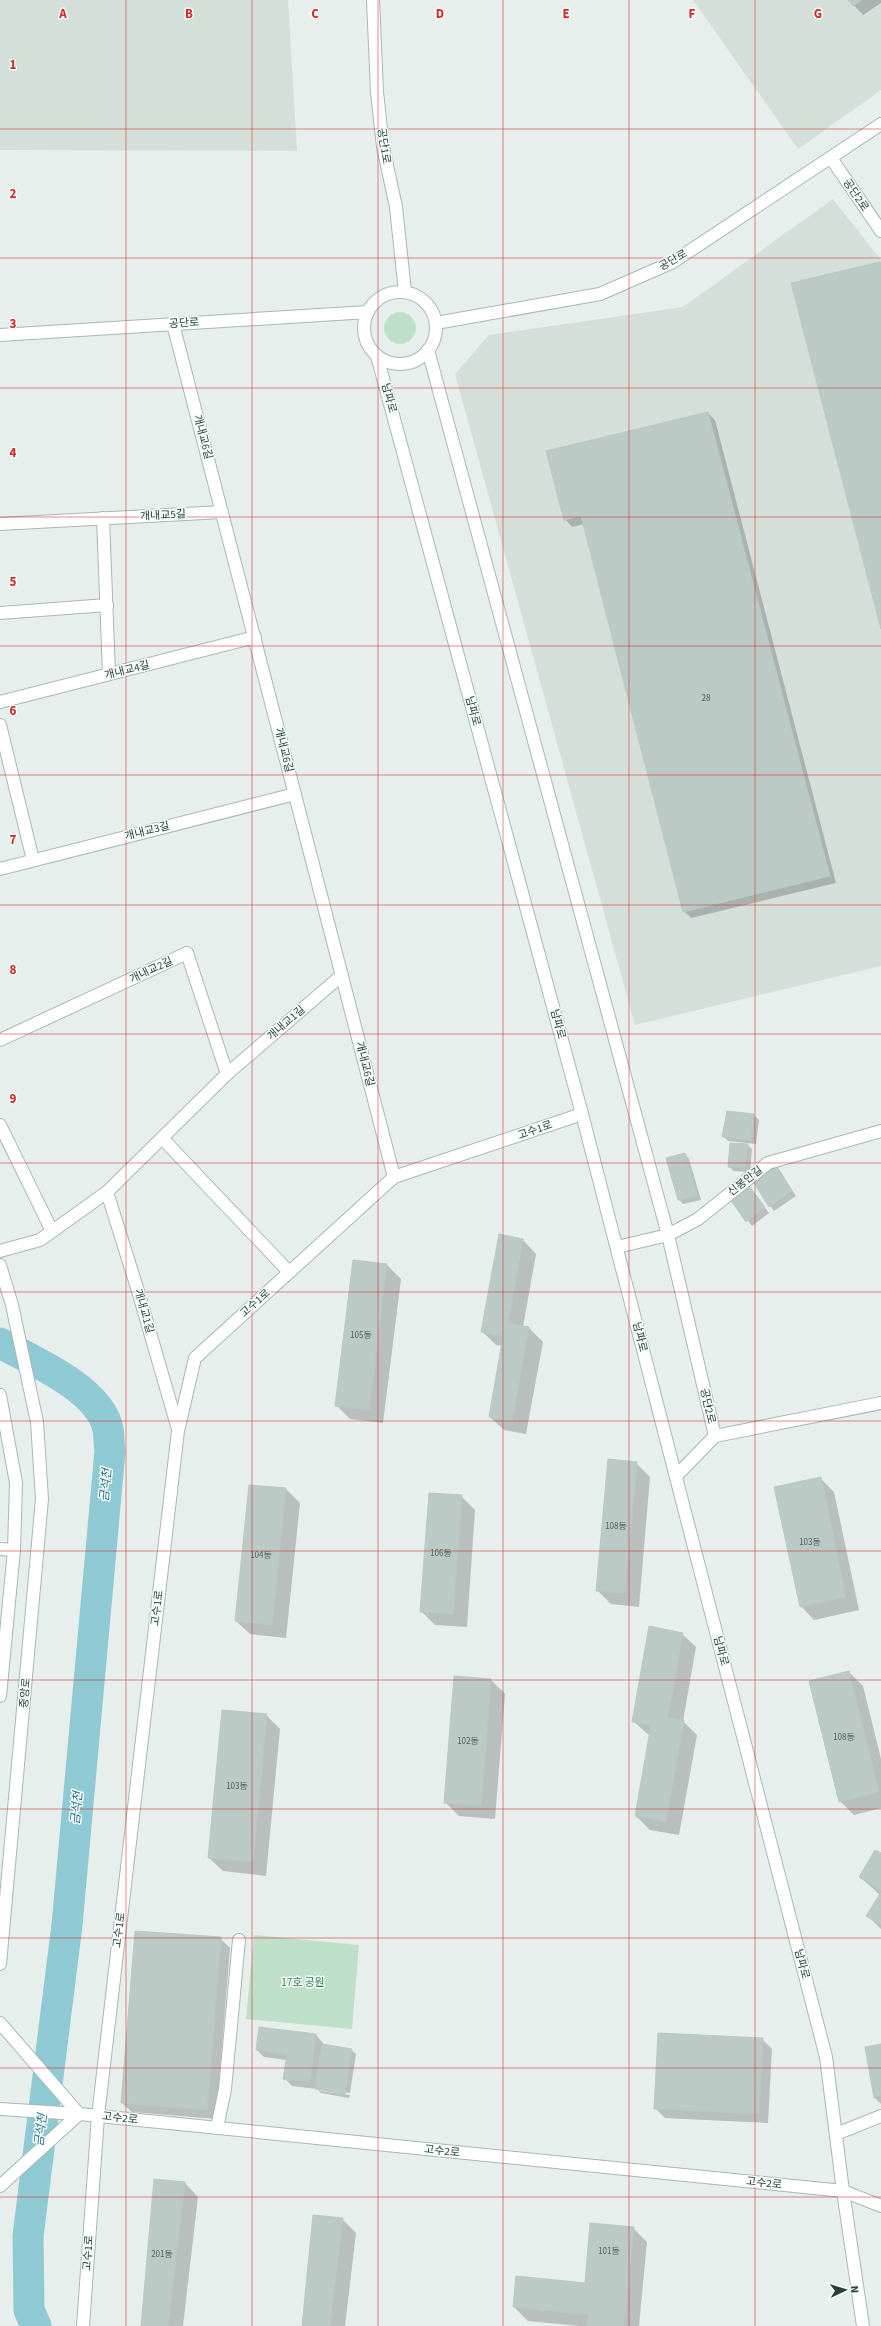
<svg xmlns="http://www.w3.org/2000/svg" width="881" height="2326" font-family="'Source Sans 3','Noto Sans KR',sans-serif">
<style>
.built{fill:#d4dfda}
.green{fill:#bfe0c8}
.shadow{fill:#0003}
.lines{fill:none;stroke-linecap:round;stroke-linejoin:round}
.river{stroke:#8ec9d4;stroke-width:31}
.building{fill:#bbcac4;stroke:#b8c9c2}
.street-casing{stroke:#a8b8b2;stroke-width:14}
.secondary-casing{stroke:#a4bbb3;stroke-width:14}
.street{stroke:#fff;stroke-width:12}
.secondary{stroke:#fff;stroke-width:12}
.grid{fill:none;stroke:#d62828;stroke-width:1;stroke-opacity:0.55}
.labels{text-anchor:middle;dominant-baseline:central;stroke-width:3;stroke-linejoin:round;paint-order:stroke}
.number-label{font-size:9px;fill:#4a645c}
.street-label{font-size:11px;fill:#24423a;stroke:#f7fbf9}
.park-label{font-size:11px;fill:#2d7a4b;stroke:#f7fbf9}
.water-label{font-size:12px;font-style:italic;fill:#1c6f80;stroke:#f7fbf9}
.grid-label{font-size:13px;text-anchor:middle;font-weight:bold;fill:#d62828;stroke:#f7fbf9;stroke-width:3;stroke-linejoin:round;paint-order:stroke}
</style>
<rect width="100%" height="100%" fill="#e6efeb"/>
<g class="built">
<polygon points="0,0 288,0 297,151 0,150"/>
<polygon points="693,0 881,0 881,90 798,149"/>
<polygon points="833,199 881,260 881,966 635,1025 455,374 489,335 683,307"/>
</g>
<g class="green">
<circle cx="400" cy="328" r="16"/>
<polygon points="254,1935 359,1945 352,2029 246,2019"/>
</g>
<g class="shadow">
<polygon points="849,0 881,0 881,3 863,15"/>
<polygon points="708,413 715,420 836,883 691,918 684,911 584,524 572,527 565,519"/>
<polygon points="728,1112 754,1115 759,1120 756,1144 728,1141 723,1136"/>
<polygon points="746,1144 752,1149 750,1172 733,1171 729,1166"/>
<polygon points="685,1154 689,1159 701,1200 683,1204 678,1199"/>
<polygon points="776,1166 796,1196 774,1211 755,1183"/>
<polygon points="753,1192 769,1213 752,1226 732,1199"/>
<polygon points="523,1240 536,1254 523,1327 529,1328 543,1342 526,1434 504,1430 490,1417 503,1346 496,1345 482,1331"/>
<polygon points="387,1265 401,1279 383,1423 350,1419 336,1405"/>
<polygon points="636,1463 650,1477 639,1607 611,1604 597,1590"/>
<polygon points="820,1478 834,1492 859,1610 814,1620 801,1606"/>
<polygon points="286,1489 300,1503 286,1638 250,1634 236,1621"/>
<polygon points="461,1496 475,1510 467,1627 435,1625 421,1611"/>
<polygon points="682,1634 696,1647 683,1721 697,1735 679,1835 650,1830 636,1816 650,1736 633,1721"/>
<polygon points="849,1672 863,1686 881,1759 881,1808 854,1815 840,1801"/>
<polygon points="455,1677 491,1680 505,1694 495,1819 459,1816 445,1802"/>
<polygon points="266,1715 280,1729 266,1876 223,1871 209,1858"/>
<polygon points="881,1854 881,1929 868,1916 880,1895 860,1877"/>
<polygon points="220,1938 230,1948 216,2119 132,2112 122,2103"/>
<polygon points="260,2028 316,2035 323,2043 323,2045 351,2050 356,2054 350,2093 320,2089 320,2091 350,2095 349,2098 321,2093 317,2089 292,2086 284,2078 287,2060 264,2057 257,2050"/>
<polygon points="762,2039 772,2049 768,2123 665,2118 655,2108"/>
<polygon points="881,2045 881,2104 875,2098"/>
<polygon points="185,2183 198,2197 183,2326 142,2326"/>
<polygon points="342,2219 356,2233 345,2326 303,2326"/>
<polygon points="633,2228 647,2242 639,2326 579,2326 528,2321 514,2307 585,2284"/>
</g>
<g class="lines">
<path class="river" d="M 0,1343 C 33,1361 100,1389 108,1429 C 109,1436 109,1444 110,1451 L 67,1925 L 28,2236 L 29,2310 L 36,2326"/>
</g>
<g class="building">
<polygon points="848,0 862,0 853,6"/>
<polygon points="880,262 881,263 881,629 791,283"/>
<polygon points="708,412 830,876 683,912 581,516 564,520 546,451"/>
<polygon points="727,1111 754,1114 751,1140 722,1137"/>
<polygon points="730,1143 748,1144 745,1168 728,1167"/>
<polygon points="685,1153 697,1196 678,1200 666,1158"/>
<polygon points="776,1165 792,1191 769,1207 754,1183"/>
<polygon points="749,1186 765,1207 746,1222 730,1199"/>
<polygon points="499,1234 523,1239 508,1323 529,1327 512,1421 489,1417 503,1336 481,1332"/>
<polygon points="353,1260 387,1264 369,1410 335,1406"/>
<polygon points="608,1459 637,1462 625,1593 596,1591"/>
<polygon points="821,1477 846,1597 800,1607 774,1487"/>
<polygon points="249,1485 286,1488 272,1625 235,1621"/>
<polygon points="429,1493 462,1495 453,1614 420,1612"/>
<polygon points="649,1626 683,1633 668,1717 684,1720 666,1822 635,1816 651,1725 632,1722"/>
<polygon points="849,1671 879,1792 839,1802 809,1681"/>
<polygon points="454,1676 491,1679 481,1806 444,1803"/>
<polygon points="222,1710 267,1714 253,1862 208,1858"/>
<polygon points="875,1850 881,1853 881,1891 859,1877"/>
<polygon points="881,1892 881,1925 866,1916"/>
<polygon points="135,1931 221,1937 207,2110 121,2103"/>
<polygon points="259,2027 316,2034 310,2082 283,2079 287,2055 256,2050"/>
<polygon points="658,2033 763,2038 759,2114 654,2109"/>
<polygon points="322,2044 352,2049 345,2094 315,2089"/>
<polygon points="881,2044 881,2095 874,2098 865,2047"/>
<polygon points="154,2179 185,2182 168,2326 141,2326"/>
<polygon points="313,2215 343,2218 330,2326 302,2326"/>
<polygon points="590,2223 634,2227 624,2326 587,2326 588,2315 513,2307 516,2276 585,2283"/>
</g>
<g class="lines">
<defs>
<g id="street">
<polyline points="373,0 377,92 383,147 396,207 405,292"/>
<polyline points="831,158 881,231"/>
<polyline points="173,324 394,1177"/>
<polyline points="428,350 668,1235 715,1436"/>
<polyline points="103,518 109,674"/>
<polyline points="0,524 222,512"/>
<polyline points="0,613 107,605"/>
<polyline points="0,702 255,637"/>
<polyline points="0,725 33,860"/>
<polyline points="0,869 295,794"/>
<polyline points="0,1040 187,953 227,1074"/>
<polyline points="0,1125 52,1231"/>
<polyline points="162,1138 289,1272"/>
<polyline points="107,1192 138,1291 178,1429"/>
<polyline points="617,1247 668,1235 698,1219 768,1163 881,1131"/>
<polyline points="0,1251 40,1240 107,1192 227,1074 342,975"/>
<polyline points="715,1436 881,1403"/>
<polyline points="676,1476 715,1436"/>
<polyline points="0,1549 14,1550"/>
<polyline points="79,2114 843,2191 881,2206"/>
<polyline points="217,2128 225,2089 239,1940"/>
<polyline points="836,2134 881,2116"/>
<polyline points="83,2326 98,2116 178,1431 195,1358 394,1177 582,1114"/>
</g>
<g id="secondary">
<circle cx="400" cy="328" r="36"/>
<polyline points="436,323 600,294 673,262 881,124"/>
<polyline points="0,335 368,312"/>
<polyline points="377,356 582,1114 826,2057 843,2191 863,2326"/>
<polyline points="0,1265 12,1305 37,1422 42,1499 0,1964"/>
<polyline points="0,1395 16,1483 14,1550 0,1696"/>
<polyline points="0,2023 79,2114"/>
<polyline points="0,2109 79,2114"/>
<polyline points="0,2186 79,2114"/>
</g>
</defs>
<use href="#street" class="street-casing"/>
<use href="#secondary" class="secondary-casing"/>
<use href="#street" class="street"/>
<use href="#secondary" class="secondary"/>
</g>
<path class="grid" d="M 126,0 L 126,2326M 252,0 L 252,2326M 378,0 L 378,2326M 503,0 L 503,2326M 629,0 L 629,2326M 755,0 L 755,2326M 0,129 L 881,129M 0,258 L 881,258M 0,388 L 881,388M 0,517 L 881,517M 0,646 L 881,646M 0,775 L 881,775M 0,905 L 881,905M 0,1034 L 881,1034M 0,1163 L 881,1163M 0,1292 L 881,1292M 0,1421 L 881,1421M 0,1551 L 881,1551M 0,1680 L 881,1680M 0,1809 L 881,1809M 0,1938 L 881,1938M 0,2068 L 881,2068M 0,2197 L 881,2197"/>
<g class="labels">
<g class="number-label">
<text x="706" y="698">28</text>
<text x="361" y="1335">105동</text>
<text x="616" y="1526">108동</text>
<text x="810" y="1542">103동</text>
<text x="441" y="1553">106동</text>
<text x="261" y="1555">104동</text>
<text x="844" y="1737">108동</text>
<text x="468" y="1741">102동</text>
<text x="237" y="1786">103동</text>
<text x="609" y="2251">101동</text>
<text x="162" y="2254">201동</text>
</g>
<g class="street-label">
<text transform="translate(384 146) rotate(81)">공단1로</text>
<text transform="translate(856 195) rotate(56)">공단2로</text>
<text transform="translate(673 260) rotate(-29)">공단로</text>
<text transform="translate(184 323) rotate(-4)">공단로</text>
<text transform="translate(389 398) rotate(75)">남파로</text>
<text transform="translate(203 437) rotate(75)">개내교6길</text>
<text transform="translate(163 515) rotate(-3)">개내교5길</text>
<text transform="translate(127 670) rotate(-14)">개내교4길</text>
<text transform="translate(473 711) rotate(75)">남파로</text>
<text transform="translate(284 750) rotate(76)">개내교6길</text>
<text transform="translate(147 831) rotate(-14)">개내교3길</text>
<text transform="translate(151 970) rotate(-25)">개내교2길</text>
<text transform="translate(286 1023) rotate(-41)">개내교1길</text>
<text transform="translate(558 1024) rotate(75)">남파로</text>
<text transform="translate(365 1064) rotate(76)">개내교6길</text>
<text transform="translate(535 1130) rotate(-19)">고수1로</text>
<text transform="translate(745 1181) rotate(-38)">신봉안길</text>
<text transform="translate(255 1303) rotate(-42)">고수1로</text>
<text transform="translate(144 1311) rotate(74)">개내교1길</text>
<text transform="translate(640 1337) rotate(76)">남파로</text>
<text transform="translate(708 1406) rotate(77)">공단2로</text>
<text transform="translate(157 1608) rotate(-83)">고수1로</text>
<text transform="translate(721 1651) rotate(75)">남파로</text>
<text transform="translate(25 1693) rotate(-85)">중앙로</text>
<text transform="translate(119 1930) rotate(-83)">고수1로</text>
<text transform="translate(802 1964) rotate(75)">남파로</text>
<text transform="translate(120 2118) rotate(6)">고수2로</text>
<text transform="translate(442 2151) rotate(6)">고수2로</text>
<text transform="translate(764 2183) rotate(6)">고수2로</text>
<text transform="translate(88 2253) rotate(-86)">고수1로</text>
</g>
<g class="park-label">
<text x="303" y="1982">17호 공원</text>
</g>
<g class="water-label">
<text transform="translate(106 1485) rotate(-85)">금석천</text>
<text transform="translate(77 1808) rotate(-85)">금석천</text>
<text transform="translate(41 2130) rotate(-83)">금석천</text>
</g>
</g>
<g class="grid-label">
<text x="63" y="18">A</text>
<text x="189" y="18">B</text>
<text x="315" y="18">C</text>
<text x="440" y="18">D</text>
<text x="566" y="18">E</text>
<text x="692" y="18">F</text>
<text x="818" y="18">G</text>
<text x="13" y="69">1</text>
<text x="13" y="198">2</text>
<text x="13" y="328">3</text>
<text x="13" y="457">4</text>
<text x="13" y="586">5</text>
<text x="13" y="715">6</text>
<text x="13" y="844">7</text>
<text x="13" y="974">8</text>
<text x="13" y="1103">9</text>
</g>
<g transform="translate(845 2290) rotate(86)" stroke="#f7fbf9" stroke-width="3" paint-order="stroke">
<path d="M0-3L7 15L0 10L-7 15Z" fill="#24423a"/>
<text y="-6" font-size="11" font-weight="bold" text-anchor="middle" fill="#24423a">N</text>
</g>
</svg>
